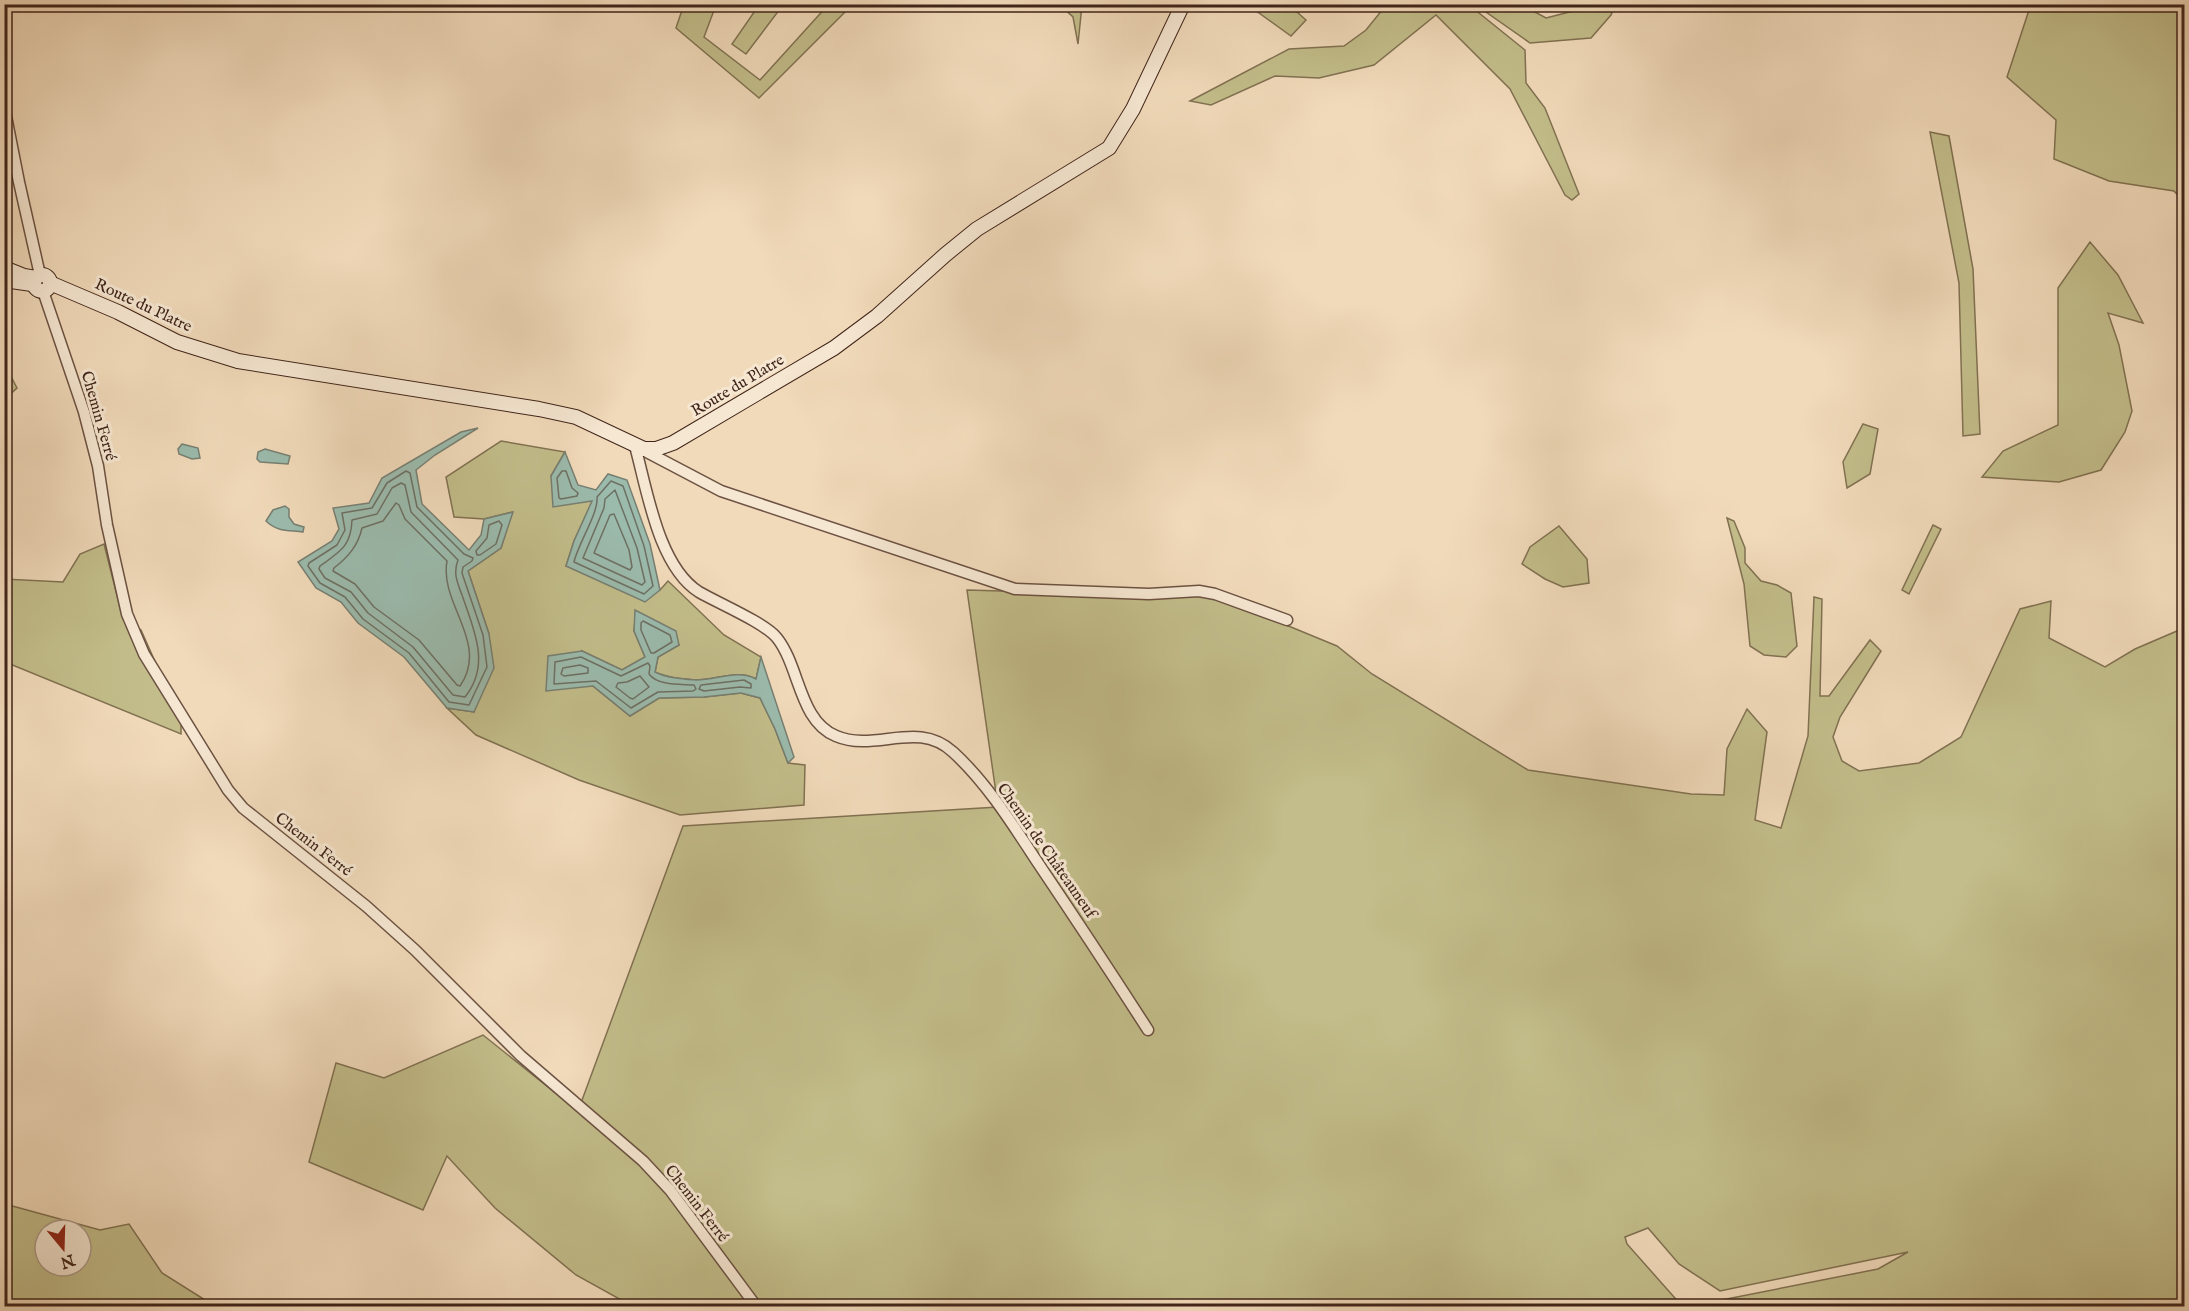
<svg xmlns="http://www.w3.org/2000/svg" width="2189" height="1311" font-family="'IM FELL English',serif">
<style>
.green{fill:#c2bd8a;stroke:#817152;stroke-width:1.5;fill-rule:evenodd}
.water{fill:#9bbbad;stroke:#777f72;stroke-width:1.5}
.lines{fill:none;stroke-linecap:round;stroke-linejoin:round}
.shore{stroke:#6e7064;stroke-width:1.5}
.street-casing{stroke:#6c5242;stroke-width:13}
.secondary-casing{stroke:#40251a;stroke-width:16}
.street{stroke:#f6e7d2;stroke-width:10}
.secondary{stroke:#f6e7d2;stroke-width:14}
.labels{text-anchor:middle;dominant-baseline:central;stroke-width:6;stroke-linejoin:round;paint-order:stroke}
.street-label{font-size:16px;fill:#40251a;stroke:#f6e7d2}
</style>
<rect width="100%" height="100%" fill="#f1daba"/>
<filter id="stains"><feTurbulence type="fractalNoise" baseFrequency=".00333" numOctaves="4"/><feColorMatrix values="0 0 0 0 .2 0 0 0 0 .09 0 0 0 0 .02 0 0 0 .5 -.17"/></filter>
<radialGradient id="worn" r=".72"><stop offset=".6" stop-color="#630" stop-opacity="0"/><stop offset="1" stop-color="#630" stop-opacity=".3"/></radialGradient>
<g class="green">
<polygon points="684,4 716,5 704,37 760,80 828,5 852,5 759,98 676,28"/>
<polygon points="1387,4 1469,5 1525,50 1526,83 1545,108 1579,194 1572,200 1565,195 1510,89 1436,15 1374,65 1319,78 1275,76 1211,105 1190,101 1289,49 1344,46 1366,30"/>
<polygon points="2031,4 2184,5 2184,202 2174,191 2109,181 2054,159 2056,120 2007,77"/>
<polygon points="759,5 783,5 746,54 732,44"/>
<polygon points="1060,5 1082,5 1078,44 1073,17"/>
<polygon points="1248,5 1289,5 1306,20 1291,36"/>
<polygon points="1476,5 1522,5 1546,18 1581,9 1583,5 1615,5 1611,15 1591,38 1530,43"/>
<polygon points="1930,132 1949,136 1973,269 1980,434 1963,436 1959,283"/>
<polygon points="2090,242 2118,275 2143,323 2108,313 2119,345 2132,411 2125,432 2101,470 2059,482 1982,477 2003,451 2058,425 2058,288"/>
<polygon points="5,365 17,388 5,399 4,399"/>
<polygon points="1863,424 1878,429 1870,474 1847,488 1843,462"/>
<path d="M 501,441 L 565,452 L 551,476 L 593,500 L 574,541 L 566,566 L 660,590 L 668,581 L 724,635 L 761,657 L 756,679 C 738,669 717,680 696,680 C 683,679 667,678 655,672 L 658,657 L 679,645 L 636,611 L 634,631 L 645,657 L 622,670 L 582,651 L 593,686 L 630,716 L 659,698 L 704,697 L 741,693 L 760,698 L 775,729 L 788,763 L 805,765 L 804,805 L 680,815 L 579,780 L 476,735 L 447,708 L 474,712 L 489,634 L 468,571 L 501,548 L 512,512 L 484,519 L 454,517 L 446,477 Z"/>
<polygon points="1727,518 1734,521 1745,548 1745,563 1761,581 1777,585 1791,593 1797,646 1786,657 1764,655 1750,646 1744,584"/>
<polygon points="1933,525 1941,529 1909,594 1902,590"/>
<polygon points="1559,526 1587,559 1589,583 1563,587 1545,579 1522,564 1530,547"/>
<polygon points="104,544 123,619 141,630 181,720 181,734 5,662 4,579 63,582 80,554"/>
<polygon points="967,590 1218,597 1337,646 1372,674 1528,770 1691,794 1724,795 1727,749 1747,709 1767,732 1755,820 1781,828 1808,736 1814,597 1822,599 1820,696 1829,696 1870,640 1881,651 1840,717 1833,737 1842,761 1859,771 1919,763 1961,737 2020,609 2051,601 2049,638 2105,667 2135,649 2184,628 2184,1306 1691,1306 1878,1269 1908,1252 1720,1291 1679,1264 1648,1228 1625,1237 1627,1244 1682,1306 632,1306 576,1275 495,1208 447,1156 423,1210 309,1162 336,1063 384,1078 483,1035 578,1111 683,826 998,807"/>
<path d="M 5,1204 L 100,1230 L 129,1224 L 162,1273 L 205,1300 L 228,1306 L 5,1306 ZM 45,1230 L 81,1230 L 81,1266 L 45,1266 Z"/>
</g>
<g class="water">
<polygon points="478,428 435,455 416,470 422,504 469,550 481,535 484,519 513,512 501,548 468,571 489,634 494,668 474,712 447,708 404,657 358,623 341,602 316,588 298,562 332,541 339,529 333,508 369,503 382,478 461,432"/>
<polygon points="182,444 198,448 200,458 192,459 179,454 178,449"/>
<polygon points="265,449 290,456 288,464 260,462 257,459 258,452"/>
<polygon points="565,452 578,485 596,490 608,474 627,480 650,544 660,590 645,602 566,566 574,541 592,501 553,507 551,476"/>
<path d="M 285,506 L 289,509 L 289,517 L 294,524 L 304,527 L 303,532 C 289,530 277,532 266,521 L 273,510 Z"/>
<path d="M 635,610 L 676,631 L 679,645 L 658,657 L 655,672 C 667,678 683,679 696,680 C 717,680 737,669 756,679 L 761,657 L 794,757 L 788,763 L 775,729 L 760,698 L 741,693 L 704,697 L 659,698 L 630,716 L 593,686 L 546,691 L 548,656 L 582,651 L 622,670 L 645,657 L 634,631 Z"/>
</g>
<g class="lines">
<g class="shore">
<polygon points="406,471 410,473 417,507 464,554 473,558 472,561 463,567 462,573 483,635 487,667 469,705 449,702 409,653 363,619 345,597 320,583 308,566 309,563 337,545 345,530 342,513 372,508 387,483"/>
<polygon points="562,471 566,471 572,488 578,493 577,496 561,499 559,498 557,478"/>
<path d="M 611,481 L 623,486 L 644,546 L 653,586 L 644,594 L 574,562 C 578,544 599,512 597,497 Z"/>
<path d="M 401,483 L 405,485 L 411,512 L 458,560 C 453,573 457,582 462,595 C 474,630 491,665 465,697 L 453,695 L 413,647 L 368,613 L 351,592 L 325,578 L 319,569 L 320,566 C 341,551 351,546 352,520 L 377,514 L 392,488 Z"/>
<polygon points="615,490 637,548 645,582 642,585 583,558 604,508 605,499"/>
<path d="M 396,503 L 399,505 L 405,519 L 447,561 C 439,604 490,643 460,686 L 457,685 L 419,640 L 374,607 L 355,584 L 333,571 L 334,568 C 348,557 358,546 362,528 L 383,521 Z"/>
<polygon points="614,514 629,550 632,567 630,570 594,553 610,515"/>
<polygon points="499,521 502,525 496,544 480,555 477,555 476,551 487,538 489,525"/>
<polygon points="643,621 670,635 672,642 654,653 651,653 641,630 641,623"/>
<path d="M 581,657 L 621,676 L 648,663 L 650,666 L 649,674 C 658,686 680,684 694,685 L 696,689 L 693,691 L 658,692 L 631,708 L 596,681 L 554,684 L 555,662 Z"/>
<polygon points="580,665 588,668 588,673 564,676 561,674 563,668"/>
<polygon points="640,676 649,687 633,699 630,698 616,687 618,683 627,682"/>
<polygon points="744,680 751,684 751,688 740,687 704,691 699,689 701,685"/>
</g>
<defs>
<g id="street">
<polyline points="4,106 19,182 40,275"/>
<polyline points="43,291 84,412 98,466 107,525 127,614 144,654 228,790 243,808 366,906 415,950 521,1056 643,1161 670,1190 756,1306"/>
<path d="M 635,446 C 647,489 658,566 699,592 C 718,603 765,623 777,638 C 800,667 799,721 836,736 C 876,753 917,719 953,752 C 987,783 1013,825 1038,863 C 1075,918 1112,974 1148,1030"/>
<polyline points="643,450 721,491 1015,589 1149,594 1199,591 1215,594 1287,620"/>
</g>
<g id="secondary">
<polyline points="4,268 24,276 36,278"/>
<circle cx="42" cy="283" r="8"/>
<polyline points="4,280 32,284"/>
<polyline points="50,283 118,312 177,342 238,361 539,409 576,417 644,449 656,449 673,443 834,348 877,316 945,255 977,229 1109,148 1133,109 1183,4"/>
</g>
</defs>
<use href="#street" class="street-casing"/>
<use href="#secondary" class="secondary-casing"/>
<use href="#street" class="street"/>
<use href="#secondary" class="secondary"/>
</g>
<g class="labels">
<g class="street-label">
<text transform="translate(143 306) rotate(25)">Route du Platre</text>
<text transform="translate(738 386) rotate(-31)">Route du Platre</text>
<text transform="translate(98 416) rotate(74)">Chemin Ferré</text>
<text transform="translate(313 845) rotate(38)">Chemin Ferré</text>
<text transform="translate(1046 851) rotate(55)">Chemin de Châteauneuf</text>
<text transform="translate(696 1204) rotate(52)">Chemin Ferré</text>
</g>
</g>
<rect width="2189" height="1311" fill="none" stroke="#f1daba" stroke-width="24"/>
<rect x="6" y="6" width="2177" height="1299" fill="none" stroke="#40251a" stroke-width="3"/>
<rect x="12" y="12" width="2165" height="1287" fill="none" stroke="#40251a" stroke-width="1.5"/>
<g transform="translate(63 1248) rotate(161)"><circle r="28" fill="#f6e7d2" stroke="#ad9988" stroke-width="1.5"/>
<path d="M0-4.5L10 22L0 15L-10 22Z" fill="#8f2418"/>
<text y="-9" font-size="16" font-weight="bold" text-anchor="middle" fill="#40251a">N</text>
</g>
<rect width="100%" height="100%" filter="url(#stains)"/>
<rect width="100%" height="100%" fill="url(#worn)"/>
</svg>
